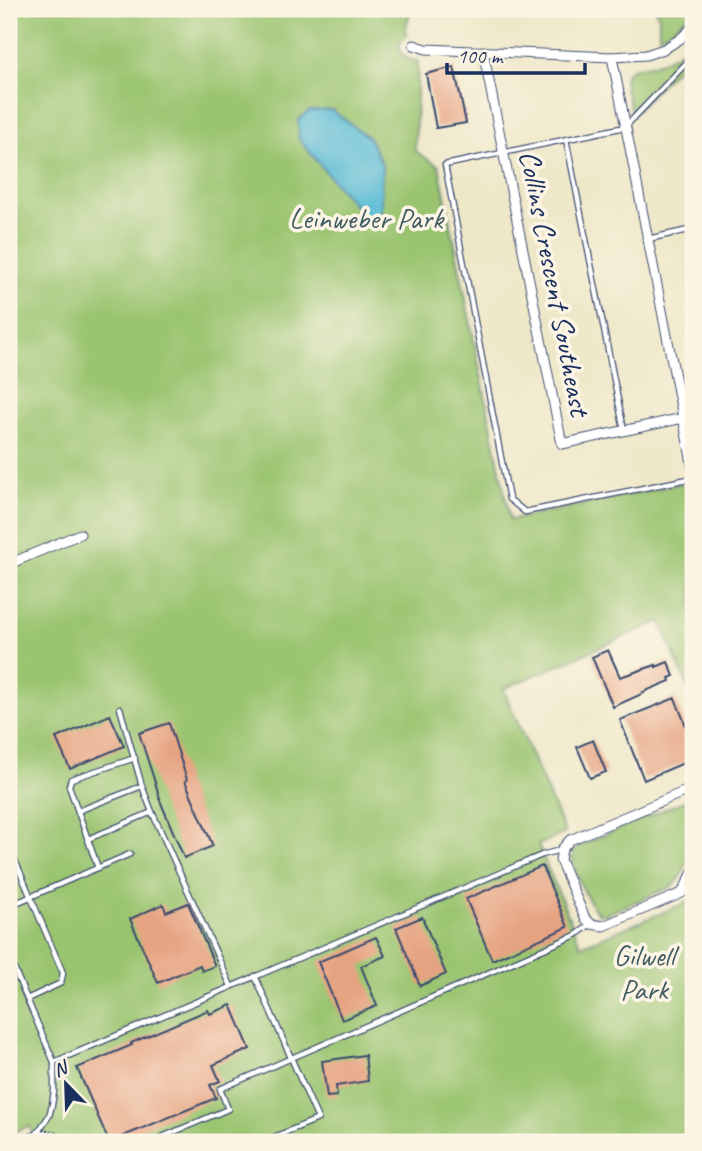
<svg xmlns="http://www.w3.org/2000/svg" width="702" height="1151" font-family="Caveat,sans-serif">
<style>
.green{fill:#9ac470;stroke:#5a7a67;stroke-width:2}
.water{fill:#58bbd6;stroke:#3a759a;stroke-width:2}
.building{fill:#e6a381}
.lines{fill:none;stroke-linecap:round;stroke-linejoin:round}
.lane-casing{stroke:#3b4b6e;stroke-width:7}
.street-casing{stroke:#3b4b6e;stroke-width:11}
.lane{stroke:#fff;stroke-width:4.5}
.street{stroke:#fff;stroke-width:9}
.labels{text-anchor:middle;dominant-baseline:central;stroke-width:7;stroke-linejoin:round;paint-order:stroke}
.park-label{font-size:30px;fill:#415c63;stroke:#fcf5e5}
.street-label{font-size:30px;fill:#1b2f5e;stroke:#fcf5e5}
</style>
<rect width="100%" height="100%" fill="#fcf5e5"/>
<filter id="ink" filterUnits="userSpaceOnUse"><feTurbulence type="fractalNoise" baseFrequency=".0143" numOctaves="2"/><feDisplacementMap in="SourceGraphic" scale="14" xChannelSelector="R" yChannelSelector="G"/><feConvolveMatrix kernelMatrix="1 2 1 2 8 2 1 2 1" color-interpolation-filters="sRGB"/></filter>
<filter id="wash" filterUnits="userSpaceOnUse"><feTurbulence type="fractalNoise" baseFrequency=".00686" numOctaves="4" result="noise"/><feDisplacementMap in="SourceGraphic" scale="28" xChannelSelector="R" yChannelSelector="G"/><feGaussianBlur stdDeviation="1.57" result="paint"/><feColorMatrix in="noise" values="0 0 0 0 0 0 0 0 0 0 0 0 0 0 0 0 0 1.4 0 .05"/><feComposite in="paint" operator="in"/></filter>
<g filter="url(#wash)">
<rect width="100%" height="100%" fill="#eee7c8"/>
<g class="green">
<path d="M 9,9 L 411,9 L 405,31 L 407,35 C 392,47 402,60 418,61 L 415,151 L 439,166 L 510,520 L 689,482 L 693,506 L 693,687 L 689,689 L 660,621 L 503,689 L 565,833 L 538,845 L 581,946 L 688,902 L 693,905 L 693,1142 L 37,1142 L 29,1126 L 9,1134 Z"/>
<polygon points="655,9 693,9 693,11 671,30 659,36 659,17"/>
<path d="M 693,41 L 693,51 L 633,114 C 630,105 622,84 625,76 C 630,65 645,67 655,64 C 669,59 682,51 693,41 Z"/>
<path d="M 693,797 L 693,851 L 679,880 L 671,887 L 606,914 L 599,914 C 587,902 572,868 572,852 L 579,846 Z"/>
</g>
<polygon class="water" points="332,110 369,138 382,164 381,213 367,219 334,182 299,139 298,120 309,111"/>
<g id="blocks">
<g class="building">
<polygon points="454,67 466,123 436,128 426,74"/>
<polygon points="608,650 620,677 656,665 656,667 668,662 674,676 669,678 670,681 643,692 644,693 613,707 592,657"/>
<polygon points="675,698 693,744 693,759 644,780 620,720"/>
<polygon points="110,715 124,746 70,769 56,738"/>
<polygon points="169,723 187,780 185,781 213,846 184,858 159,798 160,798 139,733"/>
<polygon points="593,740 606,772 590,778 577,747"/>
<polygon points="542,866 568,927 492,960 466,899"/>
<polygon points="188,903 215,966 202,971 200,965 158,983 130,919 163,904 166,912"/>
<polygon points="422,917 446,974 420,986 396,928"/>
<polygon points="376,937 385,956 361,966 377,1006 342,1020 318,962"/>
<polygon points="231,1005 250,1049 213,1065 220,1081 210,1085 216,1098 109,1142 77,1068 132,1045 131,1043 208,1010 210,1014"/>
<polygon points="365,1055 368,1081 336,1086 337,1096 327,1097 322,1061"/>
</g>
</g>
</g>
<g filter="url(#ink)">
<use href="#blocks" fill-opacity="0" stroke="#3b4b6e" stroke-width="2"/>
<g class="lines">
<defs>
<g id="lane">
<polyline points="693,56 625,127 445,165 509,499 525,512 693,478"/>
<polyline points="566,139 624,430"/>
<polyline points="648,239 693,229"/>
<polyline points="120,708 142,786 152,812 231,986"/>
<polyline points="78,811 142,786"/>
<polyline points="88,839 152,812"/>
<polyline points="9,846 63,973 61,983 27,999"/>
<polyline points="98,868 69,786 71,779 135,758"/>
<polyline points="9,906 130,854"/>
<polyline points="9,957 54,1062 54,1091 52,1105 49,1116 37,1133"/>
<polyline points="255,976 318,1119 262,1142"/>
<polyline points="54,1062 542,855 560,850"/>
<path d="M 15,1142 C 35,1134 48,1127 67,1142"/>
<polyline points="156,1142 160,1138 228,1109 220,1089 576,935 591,924"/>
</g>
<g id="street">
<polyline points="414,45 426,49 612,57 646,55 664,49 680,39 693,27"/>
<polyline points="483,51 562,444 683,418"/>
<polyline points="612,57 693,468"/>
<polyline points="9,564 80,534"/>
<polyline points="693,788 570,840 562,849 560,860 585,918 591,924 603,926 682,893 693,872"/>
</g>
</defs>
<use href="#lane" class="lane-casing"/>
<use href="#street" class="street-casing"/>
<use href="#lane" class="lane"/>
<use href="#street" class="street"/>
</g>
</g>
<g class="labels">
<g class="park-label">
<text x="366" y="218">Leinweber Park</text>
<text x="644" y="955">Gilwell<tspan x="644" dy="34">Park</tspan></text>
</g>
<g class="street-label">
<text transform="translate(555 283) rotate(79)">Collins Crescent Southeast</text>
</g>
</g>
<rect width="702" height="1151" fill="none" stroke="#fcf5e5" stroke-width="35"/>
<g transform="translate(66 1084) rotate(337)" stroke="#fcf5e5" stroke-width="5" paint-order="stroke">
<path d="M0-5L12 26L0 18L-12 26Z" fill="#1b2f5e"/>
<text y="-10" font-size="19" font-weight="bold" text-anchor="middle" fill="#1b2f5e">N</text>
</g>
<path d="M447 63v10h138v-10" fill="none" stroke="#1b2f5e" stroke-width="3.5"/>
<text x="457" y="63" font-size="21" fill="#1b2f5e" stroke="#fcf5e5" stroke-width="5" paint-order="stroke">100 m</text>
</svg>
